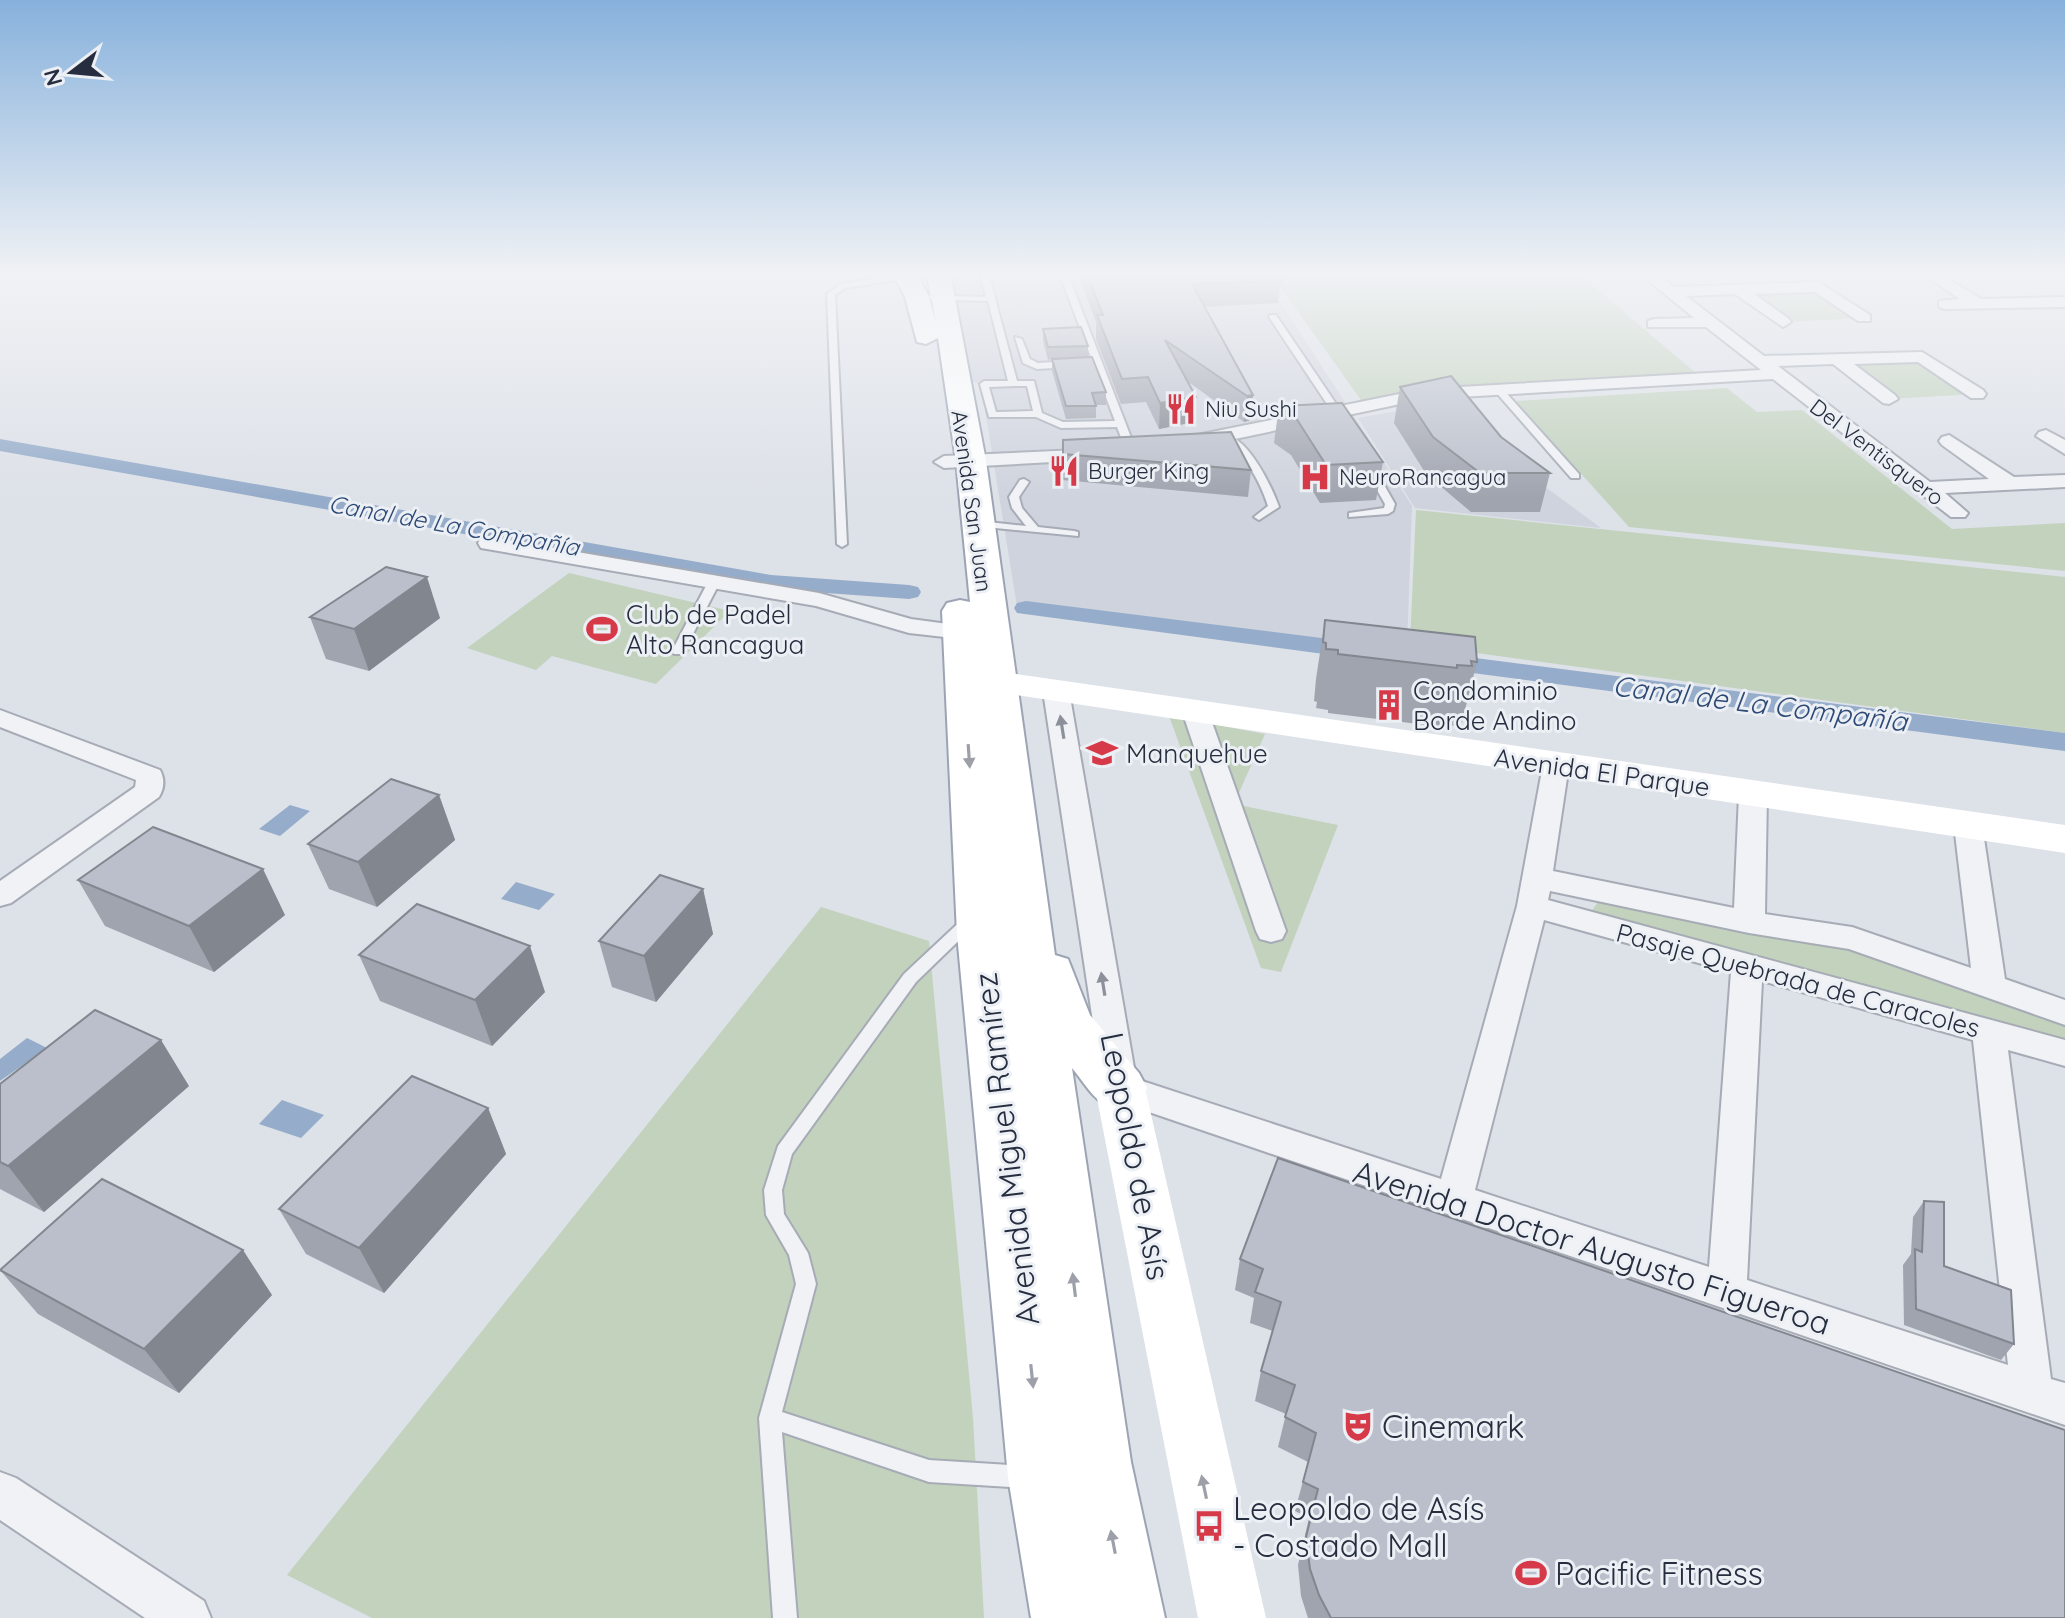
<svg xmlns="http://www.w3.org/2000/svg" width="2065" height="1618" font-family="Quicksand,sans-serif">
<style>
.built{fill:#cfd3dd}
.green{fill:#c2d2bd}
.water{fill:#95acca}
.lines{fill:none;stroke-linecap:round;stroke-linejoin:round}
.canal{fill:#95acca;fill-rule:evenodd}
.lane-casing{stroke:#a6abb5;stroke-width:4}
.street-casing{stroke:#a6abb5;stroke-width:4}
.primary-casing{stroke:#9ca4b4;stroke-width:4}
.lane{fill:#f0f2f6;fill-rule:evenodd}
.street{fill:#f0f2f6;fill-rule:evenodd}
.secondary{fill:#fff;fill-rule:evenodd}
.primary{fill:#fff;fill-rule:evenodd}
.wall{fill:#a0a4af}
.shaded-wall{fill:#82868e}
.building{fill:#babfcb;stroke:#82868e;stroke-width:2}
.oneway{fill:#8b909a}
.oneway2{fill:#9da0a9}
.labels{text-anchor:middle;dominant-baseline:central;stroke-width:6;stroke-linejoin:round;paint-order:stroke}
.far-poi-label{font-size:22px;fill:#262d3f;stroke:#ecf0f5;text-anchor:start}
.far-street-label{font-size:22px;fill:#262d3f;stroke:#ecf0f5}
.far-water-label{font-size:24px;font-style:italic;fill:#2d4975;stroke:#ecf0f5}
.poi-label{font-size:26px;fill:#262d3f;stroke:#ecf0f5;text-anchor:start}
.street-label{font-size:26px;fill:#262d3f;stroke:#ecf0f5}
.water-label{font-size:28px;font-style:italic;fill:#2d4975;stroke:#ecf0f5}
.near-street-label{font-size:32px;fill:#262d3f;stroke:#ecf0f5}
.near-poi-label{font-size:32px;fill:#262d3f;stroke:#ecf0f5;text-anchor:start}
</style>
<rect width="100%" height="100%" fill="#dde1e8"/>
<g class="built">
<polygon points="952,272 1261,272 1412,506 1407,647 1265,637 1017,606 981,385 970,381"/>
<polygon points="1464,399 1513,463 1601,528 1415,508 1358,418"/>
</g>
<g class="green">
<polygon points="1270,272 1577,272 1698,375 1363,403"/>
<polygon points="1822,291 1864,318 1783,322 1743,294"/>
<polygon points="1927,361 1977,394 1889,399 1842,365"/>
<polygon points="1727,388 1757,412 1802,410 1952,529 2065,523 2065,571 1629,527 1516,401"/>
<polygon points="1416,510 2065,577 2065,733 1410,644"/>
<polygon points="569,573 730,611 656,684 552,656 536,670 467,648"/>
<polygon points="1169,716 1265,734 1234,804 1338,825 1281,972 1261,968"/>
<polygon points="1598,902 1899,957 2065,1017 2065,1040 1870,986 1588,916"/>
<polygon points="821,907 929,941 973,1418 984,1618 372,1618 287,1575"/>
</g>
<g class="water">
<polygon points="290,805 310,811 280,836 259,829"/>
<polygon points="516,882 555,894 539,910 501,899"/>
<polygon points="27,1038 47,1048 0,1081 0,1059"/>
<polygon points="282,1100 324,1115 301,1138 259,1124"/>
</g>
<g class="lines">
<g class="canal">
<polygon points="0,439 771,575 909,585 918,587 921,592 918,597 909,599 771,589 0,451"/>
<polygon points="1026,601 1361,643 1370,645 1374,651 1370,657 1361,659 1017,613 1014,608 1017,603"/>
<polygon points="1436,653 2065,733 2065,751 1427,667 1423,661 1427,655"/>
</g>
<defs>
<g id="lane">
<path d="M 980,272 L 988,272 L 1017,381 L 1034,381 L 1042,413 L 1063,422 L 1115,421 L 1059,272 L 1067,272 L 1137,453 L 1135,455 L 1127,453 L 1117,427 L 1061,428 L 1036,417 L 989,417 L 980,384 L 984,381 L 1008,381 L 988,301 L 917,299 L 913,297 L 917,295 L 986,297 ZM 1016,386 L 1027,386 L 1033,411 L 996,412 L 989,387 Z"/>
<polygon points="907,274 910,274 910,278 845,288 835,295 847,544 842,547 837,544 827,294 840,284"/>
<polygon points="1270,315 1276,315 1347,420 1345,422 1339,422 1269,317"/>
<polygon points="1015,337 1022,339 1030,359 1038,363 1069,361 1073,364 1069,367 1037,369 1023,363"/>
<polygon points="1494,386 1500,386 1579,474 1579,478 1571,478 1494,390"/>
<path d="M 1221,434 C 1247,434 1271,485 1279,507 L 1259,520 L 1254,517 L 1268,506 C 1259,478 1245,455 1221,438 Z"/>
<polygon points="1370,466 1375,469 1395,504 1393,511 1388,514 1349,517 1349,513 1384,508 1385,504 1365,469"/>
<polygon points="1024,479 1029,482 1019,497 1022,508 1038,527 1074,531 1078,532 1078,536 975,526 974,524 979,521 1026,526 1012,508 1009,497 1020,480"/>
<polygon points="714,579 720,582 684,651 682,654 674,654 672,651 708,582"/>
<polygon points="971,915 976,916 979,920 976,924 916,982 792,1154 782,1190 784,1214 808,1253 816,1284 782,1412 929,1460 1024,1466 1032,1469 1035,1477 1032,1485 1024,1488 929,1482 782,1432 797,1618 773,1618 759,1418 796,1284 789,1255 766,1215 764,1190 778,1146 904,974 966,916"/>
</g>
<g id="street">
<polygon points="1638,272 1654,272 1674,287 1818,282 1870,315 1870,321 1858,321 1815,292 1754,294 1789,319 1791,322 1783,327 1735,294 1686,296 1764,356 1922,352 1983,390 1986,394 1983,398 1971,398 1918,362 1854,364 1895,395 1898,399 1889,404 1883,403 1833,364 1778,366 1930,482 1989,479 1942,445 1939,441 1942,437 1949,435 2014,477 2065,475 2065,487 1945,493 1968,513 1965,517 1951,517 1773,379 1424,399 1197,447 1187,441 1197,435 1424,389 1761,370 1706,327 1648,327 1648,321 1654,319 1694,318"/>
<polygon points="1920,272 1937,272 1981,299 2065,297 2065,307 1945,309 1939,307 1939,301 1960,299"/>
<polygon points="2046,430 2065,440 2065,454 2036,436 2039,432"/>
<polygon points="1101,449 1108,451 1111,455 1108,459 944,468 934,462 944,456"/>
<polygon points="489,537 819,593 911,619 970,627 974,632 970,637 962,639 909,633 816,606 481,548 478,543 481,538"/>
<path d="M 1056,683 L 1065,686 L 1069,691 L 1136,1079 L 1441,1179 L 1517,906 L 1543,765 L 1546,759 L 1556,757 L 1566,759 L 1569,765 L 1553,871 L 1734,908 L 1739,795 L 1743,789 L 1753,786 L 1763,789 L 1767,795 L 1765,914 L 1852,927 L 1971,968 L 1954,825 L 1958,818 L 1968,816 L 1978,818 L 1982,825 L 2005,979 L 2065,1000 L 2065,1025 L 1849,949 L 1749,933 L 1550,891 L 1548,900 L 2065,1040 L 2065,1066 L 2008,1050 L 2051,1379 L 2065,1383 L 2065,1425 L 1108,1098 L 1103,1088 L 1043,691 L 1047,686 ZM 1544,920 L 1731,972 L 1709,1267 L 1475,1190 ZM 1762,981 L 1973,1040 L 2008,1365 L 1747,1280 Z"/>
<polygon points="1195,703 1204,706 1208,711 1286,931 1282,939 1271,942 1260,939 1256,931 1182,711 1186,706"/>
<path d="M 0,710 L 160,770 C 165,779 164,789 159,797 L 11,903 L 0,906 L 0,881 L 135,787 L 136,780 L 0,727 Z"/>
<polygon points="0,1472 16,1478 204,1601 211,1618 145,1618 0,1520"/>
</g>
<path id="primary" d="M 892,272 L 916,272 L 929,297 L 936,322 L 926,272 L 950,272 L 986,461 L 1055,955 L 1068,959 L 1090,1015 L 1139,1073 L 1147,1088 L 1139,1103 C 1100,1116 1095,1096 1072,1068 L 1131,1462 L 1165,1618 L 1031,1618 L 1008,1477 L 957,934 L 942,611 L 947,603 L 960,600 L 970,602 L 956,461 L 938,338 L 926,344 L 917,342 L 905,297 Z"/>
</defs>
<use href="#lane" class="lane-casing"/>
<use href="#street" class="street-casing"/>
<use href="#primary" class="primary-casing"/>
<use href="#lane" class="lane"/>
<use href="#street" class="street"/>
<g class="secondary">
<polygon points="996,671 2065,825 2065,853 983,690 978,682 983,674"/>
<polygon points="1120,1068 1138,1074 1145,1088 1266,1618 1198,1618 1095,1088 1102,1074"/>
</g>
<use href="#primary" class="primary"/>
</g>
<g class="wall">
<polygon points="1077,272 1275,272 1281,281 1278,303 1204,307 1253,395 1250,420 1244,422 1187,381 1196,397 1194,422 1159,429 1146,402 1121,404 1096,339 1096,322"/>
<polygon points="1043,329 1088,346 1088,357 1106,392 1106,405 1096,405 1096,418 1066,419 1052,371 1052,359 1048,360 1043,341"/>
<polygon points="1400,387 1501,437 1550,473 1540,512 1471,512 1426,474 1394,423"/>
<polygon points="1279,406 1383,462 1376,500 1320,503 1291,455 1274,443"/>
<polygon points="1063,440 1251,470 1248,497 1062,480"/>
<polygon points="310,617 440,618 369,671 326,659"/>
<polygon points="1325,620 1477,662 1462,722 1458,721 1457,726 1444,725 1443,727 1328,713 1328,710 1316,708 1317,702 1314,701 1316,679"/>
<polygon points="439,795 455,840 377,907 329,889 308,844"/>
<polygon points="78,880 285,915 214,972 105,926"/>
<polygon points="703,889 713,934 656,1002 612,987 599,941"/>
<polygon points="359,955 545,992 492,1046 380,1001"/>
<polygon points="0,1084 189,1086 44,1212 0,1189"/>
<polygon points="488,1108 506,1154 384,1293 306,1254 279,1209"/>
<polygon points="1924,1201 1944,1266 2014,1344 2001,1360 1904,1325 1903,1265 1911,1254 1913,1217"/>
<polygon points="1240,1259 2065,1618 1308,1618 1301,1596 1298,1565 1309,1518 1295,1511 1308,1462 1278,1447 1286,1414 1255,1401 1261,1371 1273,1331 1250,1323 1254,1298 1235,1290"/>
<polygon points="0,1270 272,1295 179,1393 38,1314"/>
</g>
<g class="shaded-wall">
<polygon points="1253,395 1250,420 1244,422 1247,396"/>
<polygon points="1196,397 1194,422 1159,429 1160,403"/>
<polygon points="427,577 440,618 369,671 354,629"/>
<polygon points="439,795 455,840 377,907 358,862"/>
<polygon points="263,869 285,915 214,972 189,926"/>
<polygon points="703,889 713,934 656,1002 644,956"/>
<polygon points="530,946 545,992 492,1046 475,1000"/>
<polygon points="161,1040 189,1086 44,1212 8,1166"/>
<polygon points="488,1108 506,1154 384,1293 359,1248"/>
<polygon points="243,1250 272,1295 179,1393 144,1349"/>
</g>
<g class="building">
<polygon points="1086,272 1275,272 1281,281 1192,284 1253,395 1247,396 1165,340 1196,397 1160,403 1148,377 1122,379 1097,315 1103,315"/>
<polygon points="1081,327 1088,346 1048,347 1043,329"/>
<polygon points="1092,357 1106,392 1092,393 1096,406 1066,406 1052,359"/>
<polygon points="1451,376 1501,437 1550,473 1480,473 1433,437 1400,387"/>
<polygon points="1342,403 1383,462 1326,465 1296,418 1279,406"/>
<polygon points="1231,432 1251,470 1063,454 1063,440"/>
<polygon points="386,567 427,577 354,629 310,617"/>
<polygon points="1325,620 1475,637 1477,662 1471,661 1472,666 1457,665 1457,668 1338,654 1338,650 1326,649 1326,643 1323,642"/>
<polygon points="391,779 439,795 358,862 308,844"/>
<polygon points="153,827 263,869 189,926 78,880"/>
<polygon points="660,875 703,889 644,956 599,941"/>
<polygon points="417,904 530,946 475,1000 359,955"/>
<polygon points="95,1010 161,1040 8,1166 0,1162 0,1084"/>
<polygon points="412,1076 488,1108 359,1248 279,1209"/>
<polygon points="1278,1158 2065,1430 2065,1618 1331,1618 1319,1595 1310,1569 1306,1537 1318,1489 1303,1482 1316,1433 1285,1417 1295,1385 1261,1371 1281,1302 1255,1292 1263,1269 1240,1259"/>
<polygon points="102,1179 243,1250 144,1349 0,1270"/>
<polygon points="1924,1201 1944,1202 1944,1266 2011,1290 2014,1344 1916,1309 1915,1249 1922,1252"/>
</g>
<defs><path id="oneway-solid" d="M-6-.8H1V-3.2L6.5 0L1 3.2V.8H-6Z" transform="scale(2)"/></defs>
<g class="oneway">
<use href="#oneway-solid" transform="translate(1062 727) rotate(-99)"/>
<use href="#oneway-solid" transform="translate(1103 984) rotate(-99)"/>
</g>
<g class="oneway2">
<use href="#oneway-solid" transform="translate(969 756) rotate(86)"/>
<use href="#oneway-solid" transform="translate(1074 1285) rotate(-97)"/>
<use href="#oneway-solid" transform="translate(1032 1376) rotate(84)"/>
<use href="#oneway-solid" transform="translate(1204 1487) rotate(-102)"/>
<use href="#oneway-solid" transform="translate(1113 1542) rotate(-101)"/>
</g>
<linearGradient id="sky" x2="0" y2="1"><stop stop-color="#87b1dc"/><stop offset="0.55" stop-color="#f0f2f5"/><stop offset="1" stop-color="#f0f2f5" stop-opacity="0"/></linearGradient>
<rect width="2065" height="498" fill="url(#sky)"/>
<defs>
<symbol id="restaurant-bare" viewBox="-9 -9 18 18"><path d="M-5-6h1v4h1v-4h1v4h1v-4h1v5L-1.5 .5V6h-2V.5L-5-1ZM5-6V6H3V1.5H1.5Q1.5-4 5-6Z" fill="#d63947" stroke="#ecf0f5" stroke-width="2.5" paint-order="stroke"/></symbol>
<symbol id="hospital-bare" viewBox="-9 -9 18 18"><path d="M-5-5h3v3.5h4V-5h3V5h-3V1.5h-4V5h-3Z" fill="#d63947" stroke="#ecf0f5" stroke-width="2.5" paint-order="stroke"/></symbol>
<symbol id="stadium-bare" viewBox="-9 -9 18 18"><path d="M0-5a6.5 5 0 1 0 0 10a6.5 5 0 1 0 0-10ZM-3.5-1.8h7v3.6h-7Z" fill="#d63947" stroke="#ecf0f5" stroke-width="2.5" paint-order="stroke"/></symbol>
<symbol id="building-bare" viewBox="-9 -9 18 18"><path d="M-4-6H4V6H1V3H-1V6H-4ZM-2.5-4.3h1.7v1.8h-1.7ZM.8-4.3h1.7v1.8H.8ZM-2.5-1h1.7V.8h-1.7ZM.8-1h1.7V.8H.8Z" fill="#d63947" stroke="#ecf0f5" stroke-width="2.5" paint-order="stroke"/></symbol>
<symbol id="school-bare" viewBox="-9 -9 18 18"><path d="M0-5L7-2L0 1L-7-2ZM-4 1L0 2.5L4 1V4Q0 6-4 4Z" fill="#d63947" stroke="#ecf0f5" stroke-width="2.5" paint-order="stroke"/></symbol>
<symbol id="theatre-bare" viewBox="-9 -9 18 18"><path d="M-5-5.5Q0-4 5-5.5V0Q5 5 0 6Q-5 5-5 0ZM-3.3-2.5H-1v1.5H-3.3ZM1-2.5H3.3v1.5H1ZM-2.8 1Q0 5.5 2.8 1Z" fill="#d63947" stroke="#ecf0f5" stroke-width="2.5" paint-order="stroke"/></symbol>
<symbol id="bus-bare" viewBox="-9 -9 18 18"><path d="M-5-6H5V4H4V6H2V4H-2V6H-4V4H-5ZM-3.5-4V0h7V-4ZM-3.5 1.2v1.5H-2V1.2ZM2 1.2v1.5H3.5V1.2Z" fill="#d63947" stroke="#ecf0f5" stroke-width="2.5" paint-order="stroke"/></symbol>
</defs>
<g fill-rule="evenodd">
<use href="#restaurant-bare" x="1159" y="387" width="44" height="44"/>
<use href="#restaurant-bare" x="1042" y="449" width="44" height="44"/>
<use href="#hospital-bare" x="1293" y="455" width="44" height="44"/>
<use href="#stadium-bare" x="580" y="607" width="44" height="44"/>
<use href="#building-bare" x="1367" y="683" width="44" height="44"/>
<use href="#school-bare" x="1080" y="731" width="44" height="44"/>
<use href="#theatre-bare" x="1336" y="1404" width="44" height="44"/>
<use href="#bus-bare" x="1187" y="1504" width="44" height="44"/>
<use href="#stadium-bare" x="1509" y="1551" width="44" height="44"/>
</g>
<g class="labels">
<g class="far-poi-label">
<text x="1205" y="409">Niu Sushi</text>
<text x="1088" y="471">Burger King</text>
<text x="1339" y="477">NeuroRancagua</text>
</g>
<g class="far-street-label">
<text transform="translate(1877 452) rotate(37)">Del Ventisquero</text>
<text transform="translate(972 501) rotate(82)">Avenida San Juan</text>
</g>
<g class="far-water-label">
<text transform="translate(454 525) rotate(10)">Canal de La Compañía</text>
</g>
<g class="poi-label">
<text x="626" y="614">Club de Padel<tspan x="626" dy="30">Alto Rancagua</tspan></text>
<text x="1413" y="690">Condominio<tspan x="1413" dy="30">Borde Andino</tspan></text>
<text x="1126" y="753">Manquehue</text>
</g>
<g class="street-label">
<text transform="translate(1602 772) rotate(8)">Avenida El Parque</text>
<text transform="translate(1798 980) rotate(15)">Pasaje Quebrada de Caracoles</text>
</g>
<g class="water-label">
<text transform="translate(1760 703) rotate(7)">Canal de La Compañía</text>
</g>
<g class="near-street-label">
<text transform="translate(1006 1149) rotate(-97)">Avenida Miguel Ramírez</text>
<text transform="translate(1136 1156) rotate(79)">Leopoldo de Asís</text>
<text transform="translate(1592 1247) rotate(18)">Avenida Doctor Augusto Figueroa</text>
</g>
<g class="near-poi-label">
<text x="1382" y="1426">Cinemark</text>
<text x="1233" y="1508">Leopoldo de Asís<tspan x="1233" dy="37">- Costado Mall</tspan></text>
<text x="1555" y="1573">Pacific Fitness</text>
</g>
</g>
<g transform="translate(72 72) rotate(254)" stroke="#ecf0f5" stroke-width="6" paint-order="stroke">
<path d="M0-6L14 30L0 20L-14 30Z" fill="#262d3f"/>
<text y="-12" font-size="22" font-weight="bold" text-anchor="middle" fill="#262d3f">N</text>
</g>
</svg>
